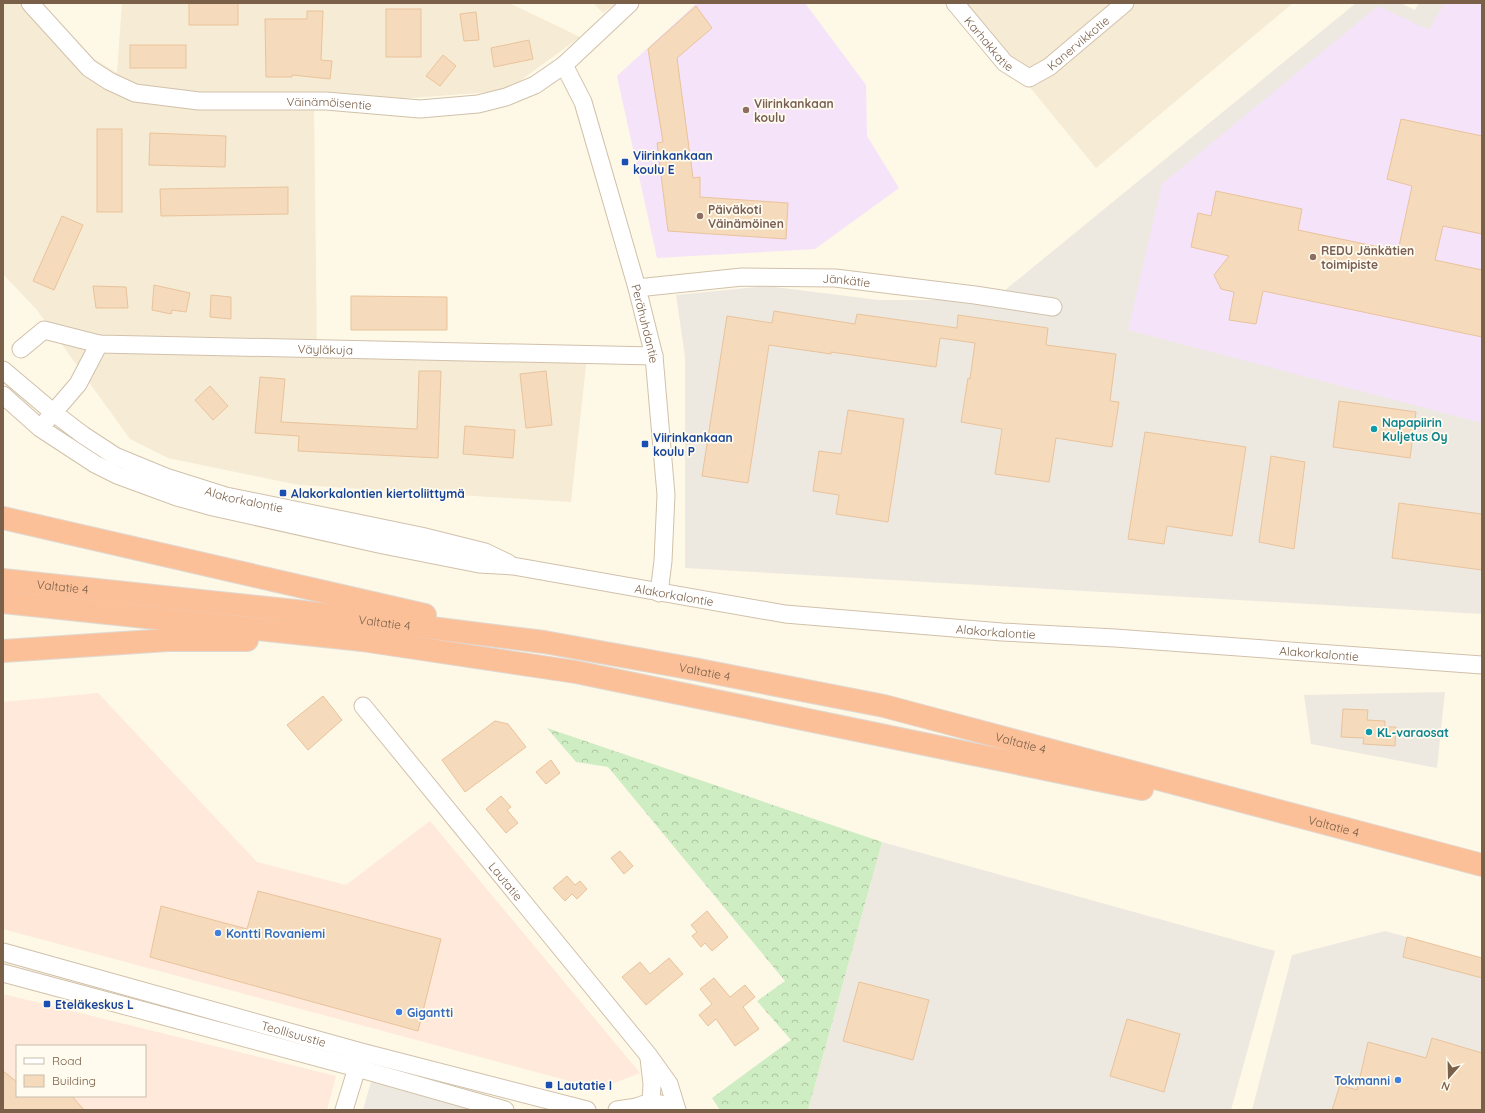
<svg xmlns="http://www.w3.org/2000/svg" width="1485" height="1113" font-family="Quicksand,sans-serif">
<style>
.residential{fill:#f6ebd4}
.commercial{fill:#ffe9da;fill-rule:evenodd}
.industrial{fill:#eee9e0}
.education{fill:#f5e3fa}
.forest{fill:url(#forest-crowns)}
.building{fill:#f5dabc;stroke:#e9c39b}
.lines{fill:none;stroke-linecap:round;stroke-linejoin:round}
.minor-casing{stroke:#d1c1ab;stroke-width:19}
.highway-casing{stroke:#dfd9d3;stroke-width:24}
.minor{stroke:#fff;stroke-width:17}
.highway{stroke:#fcc099;stroke-width:22}
.education-dot{fill:#8d6e63;stroke:#fffbee;stroke-width:1.5}
.transit-dot{fill:#1a4fb4;stroke:#fffbee;stroke-width:1.5}
.culture-dot{fill:#0f9aa8;stroke:#fffbee;stroke-width:1.5}
.shop-dot{fill:#3f7fe0;stroke:#fffbee;stroke-width:1.5}
.labels{text-anchor:middle;dominant-baseline:central;stroke-width:3.5;stroke-linejoin:round;paint-order:stroke}
.street-label{font-size:12px;fill:#7a6049;stroke:#fffbee}
.education-label{font-size:12px;font-weight:bold;fill:#785e54;stroke:#fffbee;text-anchor:start}
.transit-label{font-size:12px;font-weight:bold;fill:#164399;stroke:#fffbee;text-anchor:start}
.culture-label{font-size:12px;font-weight:bold;fill:#0d838f;stroke:#fffbee;text-anchor:start}
.shop-label{font-size:12px;font-weight:bold;fill:#366cbe;stroke:#fffbee;text-anchor:start}
</style>
<defs>
<pattern id="forest-crowns" width="20" height="18" patternUnits="userSpaceOnUse"><rect width="20" height="18" fill="#cfedc3"/><path d="M2 6a3 3 0 1 1 6 0M12 15a3 3 0 1 1 6 0" fill="none" stroke="#adc3a0"/></pattern>
</defs>
<rect width="100%" height="100%" fill="#fef8e6"/>
<g class="residential">
<polygon points="3,3 40,3 91,57 117,73 122,3 509,3 580,37 506,91 314,105 317,354 587,356 571,502 299,485 168,458 130,439 37,310 3,274"/>
<polygon points="593,3 616,3 603,13"/>
<polygon points="961,3 1293,3 1096,168"/>
</g>
<g class="commercial">
<polygon points="98,693 257,862 346,885 430,821 640,1073 599,1089 3,929 3,702"/>
<path d="M 3,994 L 336,1076 L 327,1110 L 3,1110 ZM 17,1046 L 145,1046 L 145,1096 L 17,1096 Z"/>
</g>
<g class="industrial">
<polygon points="1356,3 1400,3 1415,10 1419,3 1482,3 1482,614 685,568 685,357 676,295 767,286 878,300 993,300"/>
<polygon points="1445,692 1437,768 1311,744 1304,695"/>
<polygon points="882,842 1275,951 1231,1110 808,1110"/>
<polygon points="1385,931 1482,958 1482,1110 1252,1110 1292,955"/>
<polygon points="371,1082 473,1110 363,1110"/>
</g>
<g class="education">
<polygon points="697,3 805,3 866,85 867,136 899,188 815,249 657,258 617,76"/>
<polygon points="1444,3 1482,3 1482,423 1128,330 1162,184 1378,6 1429,30"/>
</g>
<polygon class="forest" points="547,728 882,842 808,1110 720,1110 712,1098 791,1040 757,1001 785,981 608,767 576,762"/>
<g class="building">
<rect x="189" y="3" width="49" height="22"/>
<polygon points="696,6 712,28 677,58 693,178 700,177 700,197 788,203 786,239 668,231 657,143 663,142 648,49"/>
<rect x="386" y="9" width="35" height="48"/>
<polygon points="307,11 323,11 321,60 332,61 330,79 292,75 292,77 266,77 265,19 307,19"/>
<polygon points="476,12 479,40 464,41 460,14"/>
<polygon points="529,40 533,59 494,67 491,48"/>
<rect x="130" y="45" width="56" height="23"/>
<polygon points="443,55 456,66 440,86 426,76"/>
<polygon points="1401,119 1482,136 1482,234 1443,226 1435,260 1482,270 1482,337 1263,291 1256,324 1229,320 1234,292 1221,289 1214,275 1229,256 1191,247 1198,213 1211,216 1216,191 1302,209 1298,230 1398,251 1412,186 1387,179"/>
<rect x="97" y="129" width="25" height="83"/>
<polygon points="150,133 226,136 225,167 149,165"/>
<polygon points="288,187 288,214 161,216 160,189"/>
<polygon points="62,216 83,225 54,290 33,281"/>
<polygon points="154,285 190,293 186,312 172,310 171,314 152,310"/>
<polygon points="93,286 126,287 128,308 96,308"/>
<polygon points="211,295 231,297 231,319 210,317"/>
<polygon points="351,296 447,297 447,330 351,330"/>
<polygon points="774,311 855,324 857,314 957,328 958,315 1048,328 1046,345 1116,354 1110,401 1119,402 1112,447 1056,438 1049,482 995,474 1002,429 961,422 968,378 970,379 975,343 940,338 936,367 831,352 831,354 769,345 748,483 702,476 727,316 772,323"/>
<polygon points="419,371 441,371 438,458 298,451 299,436 255,433 260,377 285,379 281,422 417,429"/>
<polygon points="546,371 552,425 526,428 520,374"/>
<polygon points="210,386 228,406 213,420 195,400"/>
<polygon points="1339,401 1416,412 1410,458 1333,447"/>
<polygon points="848,410 904,419 888,522 836,514 839,495 813,491 819,451 841,454"/>
<polygon points="465,426 515,430 513,458 463,454"/>
<polygon points="1145,432 1246,447 1232,536 1167,526 1164,544 1128,539"/>
<polygon points="1271,456 1305,462 1294,549 1259,542"/>
<polygon points="1399,503 1482,514 1482,570 1392,558"/>
<polygon points="323,696 342,720 308,750 287,725"/>
<polygon points="1343,709 1368,710 1367,720 1385,721 1385,727 1396,727 1395,746 1363,744 1364,738 1341,737"/>
<polygon points="495,721 508,724 526,747 465,792 442,760"/>
<polygon points="551,760 560,773 546,784 536,772"/>
<polygon points="501,796 511,807 507,810 518,823 506,833 486,809"/>
<polygon points="620,851 633,866 624,874 611,858"/>
<polygon points="567,876 575,885 580,881 587,889 577,899 572,894 565,901 553,888"/>
<polygon points="258,891 441,939 418,1031 150,957 161,906 247,929"/>
<polygon points="707,911 728,937 712,951 705,943 701,947 692,936 697,932 691,925"/>
<polygon points="1407,937 1482,958 1482,978 1403,957"/>
<polygon points="669,958 683,974 646,1005 622,977 640,962 650,974"/>
<polygon points="714,978 730,997 745,985 755,997 743,1007 759,1029 735,1046 716,1019 708,1026 699,1015 712,1004 700,989"/>
<polygon points="859,982 929,1000 913,1060 843,1041"/>
<polygon points="1127,1019 1180,1034 1164,1092 1110,1076"/>
<polygon points="1432,1038 1482,1053 1482,1110 1332,1110 1340,1085 1357,1090 1368,1042 1426,1058"/>
<polygon points="3,1071 17,1082 17,1096 72,1096 84,1110 3,1110"/>
</g>
<g class="lines">
<defs>
<g id="minor">
<path id="s1" d="M 30,3 L 89,68 L 109,81 L 135,93 L 199,101 L 326,101 L 420,109 L 478,104 L 506,97 L 535,85 L 564,65 L 630,3"/>
<path id="s2" d="M 955,3 L 1005,63 L 1029,78 L 1049,67 L 1125,3"/>
<path id="s3" d="M 564,65 L 583,102 L 637,288 L 654,356 L 666,495 L 663,561 L 659,593"/>
<path id="s4" d="M 637,288 L 742,277 L 835,278 L 975,295 L 1053,307"/>
<path id="s5" d="M 21,349 L 44,330 L 99,344 L 654,356"/>
<path id="s6" d="M 3,370 L 54,413 L 83,435 L 115,456 L 166,477 L 226,496 L 421,536 L 485,552 L 508,563"/>
<path id="s7" d="M 3,395 L 40,428 L 95,464 L 117,475 L 177,497 L 213,507 L 383,545 L 479,564 L 513,566 L 785,614 L 1002,632 L 1115,638 L 1482,665"/>
<polyline points="47,420 78,384 99,344"/>
<path id="s8" d="M 363,706 L 649,1056 L 669,1084 L 677,1110"/>
<path id="s9" d="M 3,952 L 361,1052 L 587,1110"/>
<polyline points="3,973 357,1068 505,1110"/>
<polyline points="649,1058 652,1084 651,1103"/>
<polyline points="344,1110 360,1058"/>
<polyline points="617,1110 637,1107"/>
<path d="M 633,1110 C 641,1103 651,1103 661,1104"/>
</g>
<g id="highway">
<polyline points="3,518 425,615"/>
<path id="s10" d="M 3,580 L 296,611 L 544,642 L 694,669 L 884,706 L 1482,865"/>
<polyline points="3,602 362,640 576,672 1142,789"/>
<polyline points="3,651 168,640 247,640"/>
</g>
</defs>
<use href="#minor" class="minor-casing"/>
<use href="#highway" class="highway-casing"/>
<use href="#minor" class="minor"/>
<use href="#highway" class="highway"/>
</g>
<g class="education-dot">
<circle cx="746" cy="110" r="4"/>
<circle cx="700" cy="216" r="4"/>
<circle cx="1313" cy="257" r="4"/>
</g>
<g class="transit-dot">
<rect x="621" y="158" width="8" height="8" rx="2"/>
<rect x="641" y="440" width="8" height="8" rx="2"/>
<rect x="279" y="489" width="8" height="8" rx="2"/>
<rect x="43" y="1000" width="8" height="8" rx="2"/>
<rect x="545" y="1081" width="8" height="8" rx="2"/>
</g>
<g class="culture-dot">
<circle cx="1374" cy="429" r="4"/>
<circle cx="1369" cy="732" r="4"/>
</g>
<g class="shop-dot">
<circle cx="218" cy="933" r="4"/>
<circle cx="399" cy="1012" r="4"/>
<circle cx="1398" cy="1080" r="4"/>
</g>
<g class="labels">
<g class="street-label">
<text stroke="none"><textPath href="#s2" startOffset="53">Karhakkatie</textPath></text>
<text stroke="none"><textPath href="#s2" startOffset="167">Kanervikkotie</textPath></text>
<text stroke="none"><textPath href="#s1" startOffset="335">Väinämöisentie</textPath></text>
<text stroke="none"><textPath href="#s4" startOffset="210">Jänkätie</textPath></text>
<text stroke="none"><textPath href="#s3" startOffset="272">Perähuhdantie</textPath></text>
<text stroke="none"><textPath href="#s5" startOffset="313">Väyläkuja</textPath></text>
<text stroke="none"><textPath href="#s6" startOffset="278">Alakorkalontie</textPath></text>
<text stroke="none"><textPath href="#s10" startOffset="60">Valtatie 4</textPath></text>
<text stroke="none"><textPath href="#s7" startOffset="711">Alakorkalontie</textPath></text>
<text stroke="none"><textPath href="#s10" startOffset="384">Valtatie 4</textPath></text>
<text stroke="none"><textPath href="#s7" startOffset="1035">Alakorkalontie</textPath></text>
<text stroke="none"><textPath href="#s7" startOffset="1359">Alakorkalontie</textPath></text>
<text stroke="none"><textPath href="#s10" startOffset="708">Valtatie 4</textPath></text>
<text stroke="none"><textPath href="#s10" startOffset="1032">Valtatie 4</textPath></text>
<text stroke="none"><textPath href="#s10" startOffset="1356">Valtatie 4</textPath></text>
<text stroke="none"><textPath href="#s8" startOffset="226">Lautatie</textPath></text>
<text stroke="none"><textPath href="#s9" startOffset="302">Teollisuustie</textPath></text>
</g>
<g class="education-label">
<text x="754" y="103">Viirinkankaan<tspan x="754" dy="14">koulu</tspan></text>
<text x="708" y="209">Päiväkoti<tspan x="708" dy="14">Väinämöinen</tspan></text>
<text x="1321" y="250">REDU Jänkätien<tspan x="1321" dy="14">toimipiste</tspan></text>
</g>
<g class="transit-label">
<text x="633" y="155">Viirinkankaan<tspan x="633" dy="14">koulu E</tspan></text>
<text x="653" y="437">Viirinkankaan<tspan x="653" dy="14">koulu P</tspan></text>
<text x="291" y="493">Alakorkalontien kiertoliittymä</text>
<text x="55" y="1004">Eteläkeskus L</text>
<text x="557" y="1085">Lautatie I</text>
</g>
<g class="culture-label">
<text x="1382" y="422">Napapiirin<tspan x="1382" dy="14">Kuljetus Oy</tspan></text>
<text x="1377" y="732">KL-varaosat</text>
</g>
<g class="shop-label">
<text x="226" y="933">Kontti Rovaniemi</text>
<text x="407" y="1012">Gigantti</text>
<text x="1390" y="1080" text-anchor="end">Tokmanni</text>
</g>
</g>
<rect width="1485" height="1113" fill="none" stroke="#7a6049" stroke-width="8"/>
<rect x="16" y="1045" width="130" height="52" fill="#fffbee" stroke="#cabdac"/>
<rect x="24" y="1058" width="20" height="6" fill="#ffffff" stroke="#cabdac"/>
<text x="52" y="1065" font-size="12" fill="#7a6049">Road</text>
<rect x="24" y="1075" width="20" height="12" fill="#f5dabc" stroke="#cabdac"/>
<text x="52" y="1085" font-size="12" fill="#7a6049">Building</text>
<g transform="translate(1449 1077) rotate(200)" stroke="#fffbee" stroke-width="3" paint-order="stroke">
<path d="M0-3L7 15L0 10L-7 15Z" fill="#7a6049"/>
<text y="-6" font-size="11" font-weight="bold" text-anchor="middle" fill="#7a6049">N</text>
</g>
</svg>
